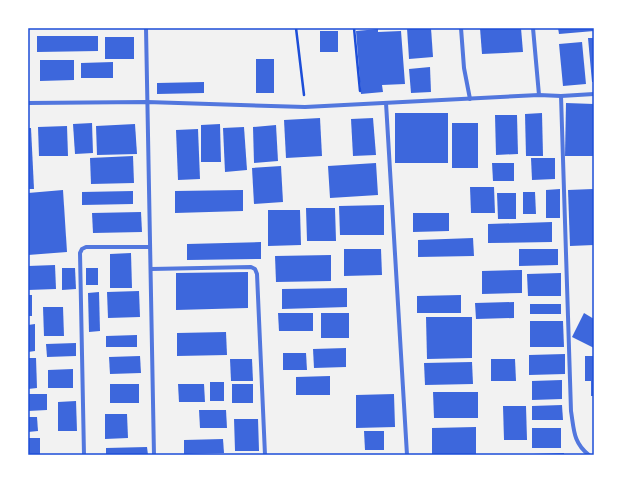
<svg xmlns="http://www.w3.org/2000/svg" width="622" height="483" font-family="Cabin,sans-serif">
<style>
.building{fill:#3d67dc}
.lines{fill:none;stroke-linecap:round;stroke-linejoin:round}
.path{stroke:#1d4ed8;stroke-width:2.5}
.minor{stroke:#5277de;stroke-width:4}
.neatline{fill:none;stroke:#1d4ed8;stroke-width:1.5}
</style>
<rect width="100%" height="100%" fill="#f2f2f2"/>
<g class="building">
<polygon points="407,28 431,28 433,57 409,59"/>
<polygon points="480,28 521,28 523,52 482,54"/>
<polygon points="558,28 594,28 594,31 559,34"/>
<polygon points="378,29 378,32 401,31 405,84 382,85 383,92 361,94 356,31"/>
<rect x="320" y="31" width="18" height="21"/>
<polygon points="37,36 98,36 98,51 37,52"/>
<rect x="105" y="37" width="29" height="22"/>
<polygon points="588,38 594,38 594,82 592,82"/>
<polygon points="582,42 586,84 563,86 559,44"/>
<rect x="256" y="59" width="18" height="34"/>
<polygon points="40,60 74,60 74,80 40,81"/>
<polygon points="113,62 113,78 81,78 81,63"/>
<polygon points="430,67 431,92 411,93 409,69"/>
<polygon points="204,82 204,93 157,94 157,83"/>
<polygon points="566,103 594,104 594,156 565,156"/>
<rect x="395" y="113" width="53" height="50"/>
<polygon points="542,113 543,156 526,156 525,114"/>
<polygon points="495,115 517,115 518,154 496,155"/>
<polygon points="320,118 322,156 286,158 284,120"/>
<polygon points="373,118 376,155 353,156 351,119"/>
<polygon points="92,123 93,153 75,154 73,124"/>
<rect x="452" y="123" width="26" height="45"/>
<polygon points="135,124 137,154 97,155 96,126"/>
<polygon points="220,124 221,162 201,162 201,125"/>
<polygon points="276,125 278,161 254,163 253,127"/>
<polygon points="67,126 68,156 39,156 38,127"/>
<polygon points="244,127 247,170 225,172 223,128"/>
<polygon points="28,128 31,128 34,189 28,189"/>
<polygon points="198,129 200,179 178,180 176,130"/>
<polygon points="133,156 134,183 91,184 90,158"/>
<polygon points="531,158 555,158 555,179 532,180"/>
<polygon points="376,163 378,195 330,198 328,166"/>
<polygon points="492,163 514,163 514,181 493,181"/>
<polygon points="281,166 283,202 254,204 252,168"/>
<polygon points="470,187 494,187 495,213 471,213"/>
<polygon points="560,189 560,218 546,218 546,190"/>
<polygon points="593,189 594,245 570,246 568,190"/>
<polygon points="63,190 67,252 28,255 28,193"/>
<polygon points="243,190 243,211 175,213 175,191"/>
<polygon points="133,191 133,204 82,205 82,192"/>
<polygon points="523,192 535,192 536,214 523,214"/>
<polygon points="497,193 516,193 516,219 498,219"/>
<polygon points="384,205 384,235 340,235 339,206"/>
<polygon points="306,208 335,208 336,241 307,241"/>
<polygon points="268,210 300,210 301,245 268,246"/>
<polygon points="141,212 142,232 93,233 92,213"/>
<polygon points="413,213 449,213 449,231 413,232"/>
<polygon points="552,222 552,242 488,243 488,224"/>
<polygon points="473,238 474,256 418,257 418,240"/>
<polygon points="261,242 261,259 187,260 187,244"/>
<polygon points="344,249 381,249 382,275 344,276"/>
<polygon points="519,249 558,249 558,265 519,266"/>
<polygon points="131,253 132,288 110,288 110,254"/>
<polygon points="331,255 331,281 276,282 275,256"/>
<polygon points="55,265 56,289 28,290 28,266"/>
<polygon points="62,268 75,268 76,289 62,290"/>
<rect x="86" y="268" width="12" height="17"/>
<polygon points="522,270 522,293 482,294 482,271"/>
<polygon points="248,272 248,308 176,310 176,273"/>
<polygon points="561,273 561,296 528,296 527,274"/>
<polygon points="347,288 347,307 282,309 282,289"/>
<polygon points="139,291 140,317 108,318 107,292"/>
<polygon points="99,292 100,331 89,332 88,293"/>
<rect x="28" y="295" width="4" height="21"/>
<polygon points="461,295 461,313 417,313 417,296"/>
<polygon points="514,302 514,318 476,319 475,303"/>
<rect x="530" y="304" width="31" height="10"/>
<polygon points="43,307 63,307 64,336 44,336"/>
<polygon points="278,313 313,313 313,331 279,331"/>
<rect x="321" y="313" width="28" height="25"/>
<polygon points="584,313 594,319 594,348 572,337"/>
<polygon points="426,317 472,317 472,358 427,359"/>
<polygon points="530,321 563,321 564,347 530,347"/>
<polygon points="35,324 35,351 28,352 28,325"/>
<polygon points="226,332 227,355 177,356 177,333"/>
<polygon points="137,335 137,347 106,347 106,336"/>
<polygon points="76,343 76,356 47,357 46,344"/>
<polygon points="346,348 346,367 314,368 313,349"/>
<polygon points="283,353 306,353 307,370 283,370"/>
<polygon points="565,354 565,374 529,375 529,355"/>
<polygon points="140,356 141,373 110,374 109,357"/>
<polygon points="585,356 594,356 594,396 591,396 591,381 585,381"/>
<polygon points="28,358 36,358 37,388 28,389"/>
<polygon points="230,359 252,359 253,381 231,381"/>
<polygon points="491,359 515,359 516,381 491,381"/>
<polygon points="472,362 473,384 425,385 424,363"/>
<polygon points="73,369 73,388 48,388 48,370"/>
<polygon points="330,376 330,395 296,395 296,377"/>
<polygon points="562,380 562,399 532,400 532,381"/>
<rect x="210" y="382" width="14" height="19"/>
<rect x="110" y="384" width="29" height="19"/>
<polygon points="178,384 204,384 205,402 179,402"/>
<rect x="232" y="384" width="21" height="19"/>
<polygon points="433,392 478,392 478,418 434,418"/>
<polygon points="28,394 47,394 47,410 28,411"/>
<polygon points="394,394 395,427 356,428 356,395"/>
<polygon points="76,401 77,431 58,431 58,402"/>
<polygon points="562,405 563,420 532,420 532,406"/>
<polygon points="503,406 526,406 527,440 504,440"/>
<polygon points="199,410 226,410 227,428 200,428"/>
<polygon points="105,414 127,414 128,438 105,439"/>
<polygon points="28,417 37,417 38,431 28,432"/>
<polygon points="234,419 258,419 259,451 235,451"/>
<polygon points="476,427 476,455 432,455 432,428"/>
<rect x="532" y="428" width="29" height="20"/>
<polygon points="364,431 384,431 384,450 365,450"/>
<rect x="28" y="438" width="12" height="17"/>
<polygon points="223,439 224,453 184,454 184,440"/>
<polygon points="147,447 148,455 106,455 106,448"/>
<polygon points="564,453 564,455 533,455 533,454"/>
</g>
<g class="lines">
<g class="path">
<polyline points="296,28 304,95"/>
<polyline points="354,28 360,91"/>
</g>
<g class="minor">
<polyline points="146,28 154,455"/>
<polyline points="461,28 464,68 470,99"/>
<polyline points="533,28 539,95"/>
<path d="M 561,96 L 571,411 C 574,429 573,443 589,455"/>
<polyline points="28,103 147,102 305,107 539,95 561,96 594,94"/>
<polyline points="386,103 407,455"/>
<polyline points="151,269 251,267 255,269 257,274 265,455"/>
<polyline points="84,455 80,253 82,249 86,247 150,247"/>
</g>
</g>
<rect width="622" height="483" fill="none" stroke="#ffffff" stroke-width="58"/>
<rect x="29" y="29" width="564" height="425" class="neatline"/>
</svg>
